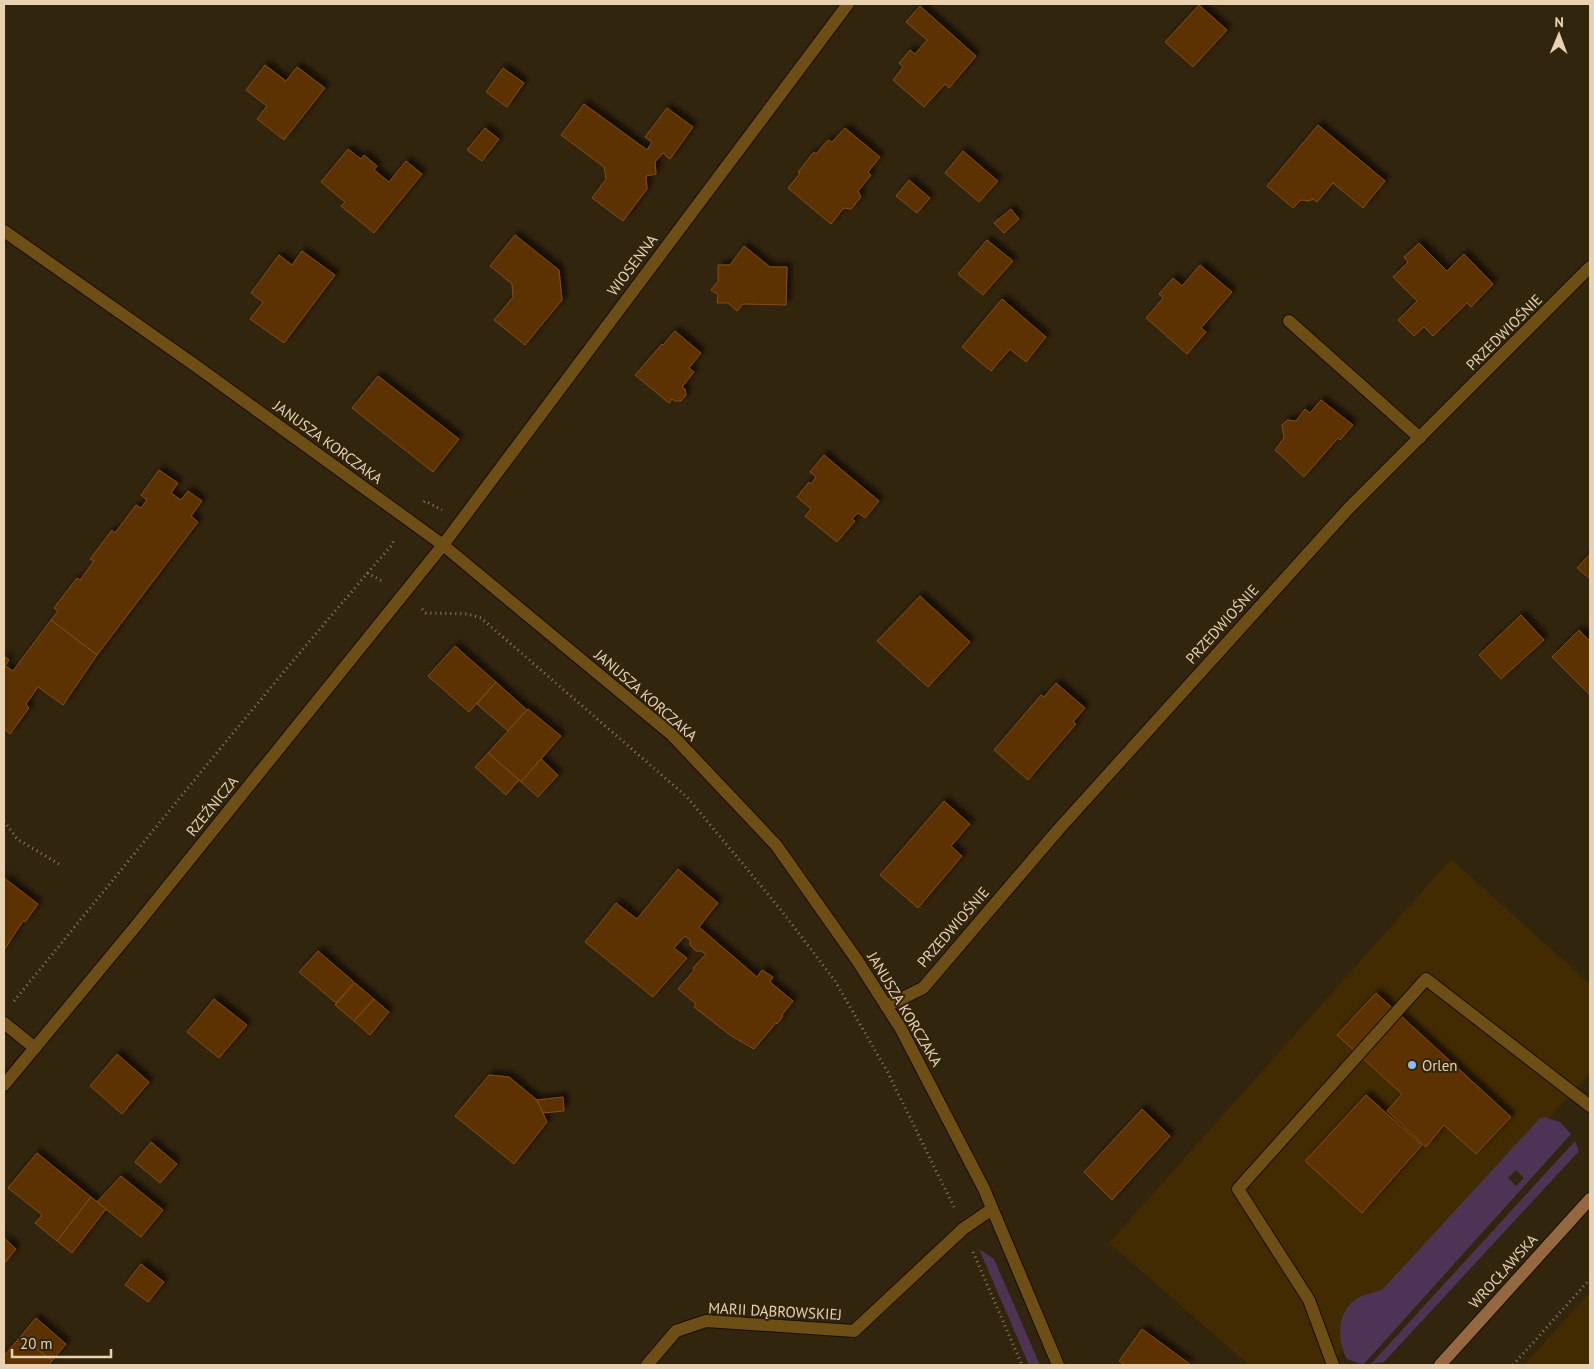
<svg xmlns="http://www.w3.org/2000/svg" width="1594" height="1369" font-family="'PT Sans',sans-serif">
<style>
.built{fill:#422b00}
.green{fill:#4e3355;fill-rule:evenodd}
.building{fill:#5c3105;stroke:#854c14;filter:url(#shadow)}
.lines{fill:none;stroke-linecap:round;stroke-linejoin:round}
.service-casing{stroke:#190d00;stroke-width:14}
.minor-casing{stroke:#190d00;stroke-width:14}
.tertiary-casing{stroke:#190d00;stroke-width:14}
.secondary-casing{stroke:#190d00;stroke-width:14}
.path{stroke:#8d7b5f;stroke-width:3;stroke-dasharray:1 4;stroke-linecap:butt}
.service{stroke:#6d4f16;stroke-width:12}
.minor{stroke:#6d4f16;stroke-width:12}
.tertiary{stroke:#6d4f16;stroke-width:12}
.secondary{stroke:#956840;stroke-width:12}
.poi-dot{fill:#8eb9fc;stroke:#32250e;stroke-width:2}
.labels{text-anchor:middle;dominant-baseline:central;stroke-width:4;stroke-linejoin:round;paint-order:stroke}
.street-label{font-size:15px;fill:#e8d2b0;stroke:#32250e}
.poi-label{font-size:15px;fill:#e8d2b0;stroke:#32250e;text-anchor:start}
</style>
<defs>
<filter id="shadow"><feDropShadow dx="4.5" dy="-4.5" stdDeviation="2.5" flood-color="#0009"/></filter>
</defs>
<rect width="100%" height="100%" fill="#32250e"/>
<g class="built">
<polygon points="1451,859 1590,984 1590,1073 1330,1365 1249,1365 1109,1243"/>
<polygon points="1590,1292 1590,1365 1524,1365"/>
</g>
<g class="green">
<path d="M 1545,1117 L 1560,1122 L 1571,1134 L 1363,1365 L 1347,1359 C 1337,1340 1336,1313 1356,1299 C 1363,1294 1374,1293 1382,1290 L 1540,1118 ZM 1516,1170 L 1524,1178 L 1516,1186 L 1508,1178 Z"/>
<polygon points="1575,1141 1579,1151 1384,1362 1371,1364"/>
<polygon points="979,1249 994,1259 1040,1365 1029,1365"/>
</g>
<g class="building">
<polygon points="1199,5 1227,30 1193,67 1165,42"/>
<polygon points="920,6 976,56 949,88 945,84 924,107 893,80 903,67 899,63 910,50 915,54 927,40 906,22"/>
<polygon points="265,65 286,81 297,67 325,88 284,140 257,119 267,106 246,90"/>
<polygon points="503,68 524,83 507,107 486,92"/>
<polygon points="584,104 647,150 652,142 645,137 667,108 693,127 670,159 663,153 655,162 656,174 646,176 647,189 623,221 592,198 606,179 604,167 561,135"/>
<polygon points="1318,125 1385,181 1363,208 1333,183 1317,202 1313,199 1309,201 1301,200 1293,208 1267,186"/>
<polygon points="485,128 499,139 482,161 467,150"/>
<polygon points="845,128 880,157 868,172 871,175 858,191 861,197 851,209 844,208 831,224 788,188 800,173 798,172 814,152 816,154 828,140 832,142"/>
<polygon points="348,149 361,159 364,155 377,166 374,170 389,182 406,161 422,174 374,233 341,206 345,202 321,182"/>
<polygon points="963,151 998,181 979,202 945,173"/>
<polygon points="909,180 930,198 917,213 896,196"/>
<polygon points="1011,209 1019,219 1004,233 994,223"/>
<polygon points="515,235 559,270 562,300 525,345 494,320 513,297 512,284 490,266"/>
<polygon points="987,240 1013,261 983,295 958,274"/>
<polygon points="1419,243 1447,271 1464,254 1493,284 1471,307 1467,303 1433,336 1424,327 1414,336 1398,320 1417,301 1393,277 1408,262 1404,257"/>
<polygon points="744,246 770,267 787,267 786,305 743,304 737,311 728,303 717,303 718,295 711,290 718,281 718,265 730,265"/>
<polygon points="302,251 335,275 284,343 250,319 263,302 251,293 279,255 292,265"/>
<polygon points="1200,265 1232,292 1201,328 1206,332 1187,354 1146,318 1163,298 1159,294 1173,278 1182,286"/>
<polygon points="1002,299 1046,337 1026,362 1010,349 991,371 962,347"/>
<polygon points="675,331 701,353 689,368 694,372 682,387 685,389 686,395 681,401 675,401 672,399 669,403 635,375 662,344 663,345"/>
<polygon points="378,376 459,439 433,472 352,408"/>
<polygon points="1321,400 1353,425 1340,440 1338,438 1304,477 1275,450 1284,438 1282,425 1287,420 1296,421 1305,409 1310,413"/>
<polygon points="824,455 879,501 865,518 858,513 852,519 855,521 837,542 805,516 811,509 797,497 809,482 811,484 816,477 810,472"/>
<polygon points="159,470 178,483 171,493 181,500 188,491 202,501 191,516 198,522 97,655 51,620 58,611 54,608 77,578 80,580 94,561 90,559 112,530 115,533 136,505 141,508 147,500 141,495"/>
<polygon points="1590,554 1590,579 1577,568"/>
<polygon points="920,596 970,642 928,687 877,641"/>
<polygon points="1521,615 1544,640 1501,679 1479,655"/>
<polygon points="51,620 97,655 63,705 38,687 26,704 29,708 10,734 4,729 4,656 9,660 5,666 13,671"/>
<polygon points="1579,630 1590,641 1590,695 1552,657"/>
<polygon points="455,646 496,682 469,712 428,676"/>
<polygon points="496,682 527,710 508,731 477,704"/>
<polygon points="1056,683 1085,708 1073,722 1076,724 1028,780 994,750 1041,695 1044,697"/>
<polygon points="528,709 561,736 521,782 488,753"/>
<polygon points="488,753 519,780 506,795 475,767"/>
<polygon points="541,759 558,775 538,797 521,782"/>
<polygon points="944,801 970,824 951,846 962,856 918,908 880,875"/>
<polygon points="678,869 718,903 699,927 757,977 762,970 773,977 770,982 793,1001 782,1015 783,1016 777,1024 776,1023 754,1049 730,1035 694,1007 696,1004 678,989 694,970 693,968 706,954 701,951 696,951 690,945 690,940 685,936 674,948 687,958 653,997 585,942 616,903 637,919"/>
<polygon points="4,878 38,904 25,922 23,921 4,950"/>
<polygon points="318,951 354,982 336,1003 299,972"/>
<polygon points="355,983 374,999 354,1021 335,1005"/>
<polygon points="1376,993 1511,1117 1476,1154 1444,1125 1426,1147 1387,1111 1402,1094 1337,1035"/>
<polygon points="214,999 247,1025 219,1058 187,1032"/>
<polygon points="374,999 389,1012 370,1035 354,1021"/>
<polygon points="117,1054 149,1082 122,1114 90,1086"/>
<polygon points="489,1075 509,1077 537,1100 547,1122 514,1164 455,1116"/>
<polygon points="1366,1095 1422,1145 1362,1213 1305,1161"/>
<polygon points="563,1097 564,1111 543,1113 537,1100"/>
<polygon points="1142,1109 1170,1136 1112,1200 1084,1172"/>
<polygon points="151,1142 177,1164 160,1183 135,1162"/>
<polygon points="37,1153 91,1197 57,1241 35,1223 42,1215 8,1188"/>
<polygon points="121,1176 163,1210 141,1237 97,1202"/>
<polygon points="91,1197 106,1209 72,1253 57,1241"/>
<polygon points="4,1238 16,1249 4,1264"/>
<polygon points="141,1264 164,1282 148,1302 125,1285"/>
<polygon points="36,1318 66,1344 52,1361 21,1336"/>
<polygon points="1142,1329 1191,1365 1125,1365 1119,1361"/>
<polygon points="21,1336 52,1361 48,1365 4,1365 4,1356"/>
</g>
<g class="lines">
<defs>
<g id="service">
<polyline points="1289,321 1420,438"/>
<polyline points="1333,1365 1309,1300 1238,1189 1426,979 1590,1106"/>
</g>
<g id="minor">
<polyline points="886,1006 923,988 1058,830 1348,509 1590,267"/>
<polyline points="4,1023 35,1048"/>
<polyline points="4,1085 135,927 443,545 848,4"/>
<polyline points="647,1365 676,1331 706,1321 854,1331 963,1229 992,1209"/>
</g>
<polyline id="tertiary" points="4,231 196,366 443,545 672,735 776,845 857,960 901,1029 984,1189 1058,1365"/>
<polyline id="secondary" points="1440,1365 1590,1199"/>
</defs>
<use href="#service" class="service-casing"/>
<use href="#minor" class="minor-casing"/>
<use href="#tertiary" class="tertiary-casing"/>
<use href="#secondary" class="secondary-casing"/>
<g class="path">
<polyline points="424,502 425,501 442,510"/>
<polyline points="367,573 384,582"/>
<polyline points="422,609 426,613 467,614 481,618 687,797 781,910 835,981 887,1071 954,1207"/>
<polyline points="4,821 17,839 59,864"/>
<path d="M 14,1001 C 139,849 262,694 392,545 L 394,539"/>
<polyline points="973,1252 1022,1365"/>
<polyline points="1513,1365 1590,1279"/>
</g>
<use href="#service" class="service"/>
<use href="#minor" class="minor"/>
<use href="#tertiary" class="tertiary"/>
<use href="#secondary" class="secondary"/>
</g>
<circle class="poi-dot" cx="1412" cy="1065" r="5"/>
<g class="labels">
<g class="street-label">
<text transform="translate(632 265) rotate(-53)">WIOSENNA</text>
<text transform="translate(1504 332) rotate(-45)">PRZEDWIOŚNIE</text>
<text transform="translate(328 442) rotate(36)">JANUSZA KORCZAKA</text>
<text transform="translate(1222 624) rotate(-48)">PRZEDWIOŚNIE</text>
<text transform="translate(646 695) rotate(41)">JANUSZA KORCZAKA</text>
<text transform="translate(212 806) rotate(-51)">RZEŹNICZA</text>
<text transform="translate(953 927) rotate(-49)">PRZEDWIOŚNIE</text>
<text transform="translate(905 1009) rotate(59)">JANUSZA KORCZAKA</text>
<text transform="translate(1503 1271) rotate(-48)">WROCŁAWSKA</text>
<text transform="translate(775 1311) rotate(3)">MARII DĄBROWSKIEJ</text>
</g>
<g class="poi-label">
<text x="1422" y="1065">Orlen</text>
</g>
</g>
<rect width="1594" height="1369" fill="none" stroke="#e8d2b0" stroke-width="10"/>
<g transform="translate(1559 35) rotate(1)" stroke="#32250e" stroke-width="4" paint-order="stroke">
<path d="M0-4L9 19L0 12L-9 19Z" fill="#e8d2b0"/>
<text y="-8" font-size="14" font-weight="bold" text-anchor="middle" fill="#e8d2b0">N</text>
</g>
<path d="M12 1349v8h99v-8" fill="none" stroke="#e8d2b0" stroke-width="2.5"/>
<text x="20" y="1349" font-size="15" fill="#e8d2b0" stroke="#32250e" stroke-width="4" paint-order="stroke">20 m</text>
</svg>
